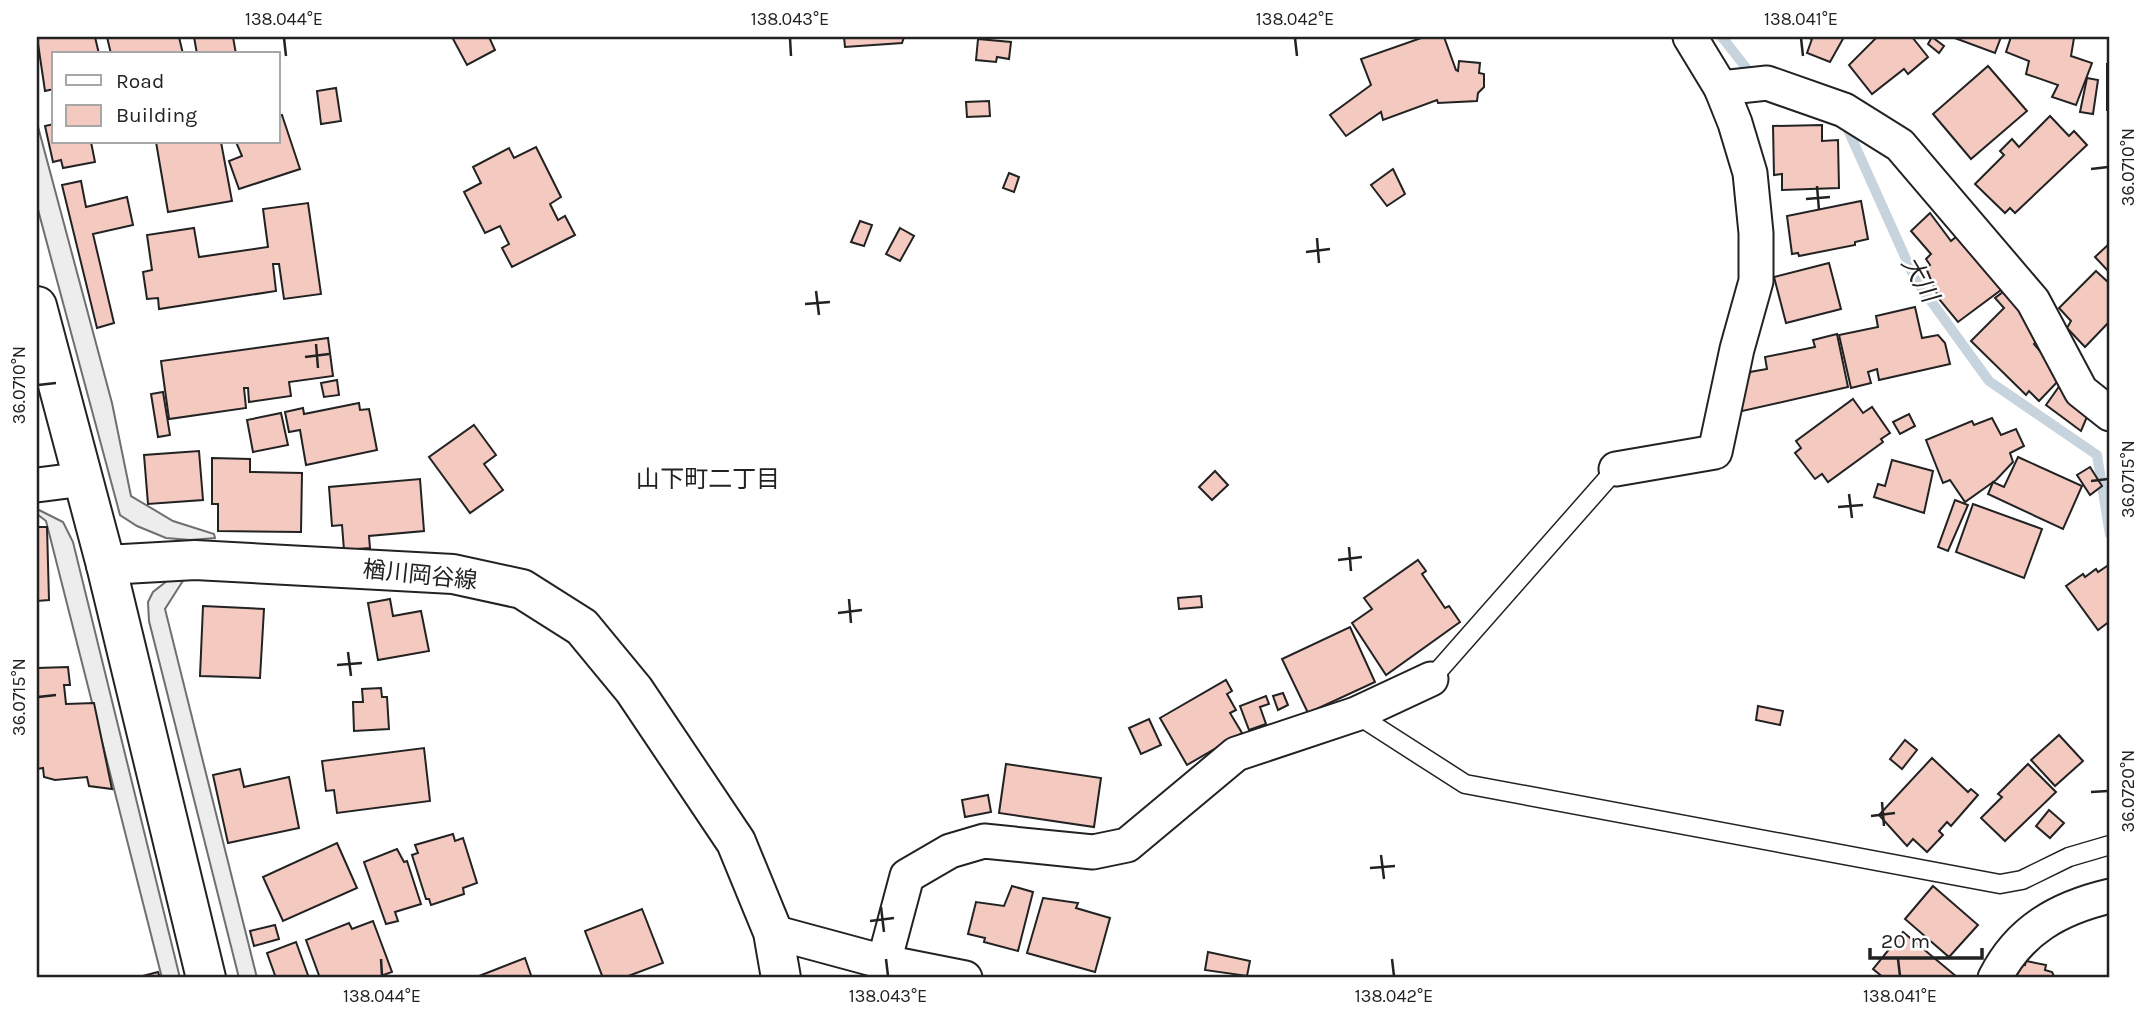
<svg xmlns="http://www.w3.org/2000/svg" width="2147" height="1015" font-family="Karla,'Noto Sans JP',sans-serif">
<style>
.parking{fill:#ededed;stroke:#6f6f6f;stroke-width:2}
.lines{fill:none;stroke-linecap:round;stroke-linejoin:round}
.stream{stroke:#c7d3dd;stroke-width:10}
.building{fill:#f3c9c0;stroke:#222;stroke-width:2}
.lane-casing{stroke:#222;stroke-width:21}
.street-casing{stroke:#222;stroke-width:37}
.secondary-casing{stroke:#222;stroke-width:42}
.lane{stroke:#fff;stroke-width:18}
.street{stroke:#fff;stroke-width:33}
.secondary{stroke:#fff;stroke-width:38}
.ticks{fill:none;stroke:#222;stroke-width:2.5}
.labels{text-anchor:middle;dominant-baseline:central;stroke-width:5;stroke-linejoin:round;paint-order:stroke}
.street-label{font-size:23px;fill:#222;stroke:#fff}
.water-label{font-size:24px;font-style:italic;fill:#222;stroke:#fff}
.neighbourhood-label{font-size:24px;fill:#222;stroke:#fff}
.neatline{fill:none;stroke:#222;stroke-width:2.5}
.ticks-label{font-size:18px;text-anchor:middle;fill:#222}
</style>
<rect width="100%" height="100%" fill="#fff"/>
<g class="parking">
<polygon points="37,123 112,403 131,496 173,521 214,534 215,538 190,540 166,538 137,526 120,515 37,206"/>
<polygon points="37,509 63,522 73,542 180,978 162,978 46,521 37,514"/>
<polygon points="186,576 165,609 257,978 239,978 149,621 148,602 153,592 172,577"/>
</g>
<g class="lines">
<g class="stream">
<polyline points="1722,37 1754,78"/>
<polyline points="1844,121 1915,279 1989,381 2097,455 2110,535"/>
</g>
</g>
<g class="building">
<polygon points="37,37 95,37 99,54 54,54 54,89 45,91"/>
<polygon points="107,37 179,37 183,54 111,54"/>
<polygon points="194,37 233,37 236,54 197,54"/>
<polygon points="452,37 489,37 495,50 467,65"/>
<polygon points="844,37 904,37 902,43 845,47"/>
<polygon points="1424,37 1444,37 1456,70 1458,71 1459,61 1480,63 1479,73 1484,74 1484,87 1478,93 1477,101 1438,103 1437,100 1383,120 1381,112 1346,136 1330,115 1371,85 1361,59"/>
<polygon points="1806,37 1844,37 1830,62 1807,53 1812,39"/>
<polygon points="1877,37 1912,37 1928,57 1908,74 1904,69 1872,94 1849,65"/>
<polygon points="1932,37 1944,46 1939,53 1928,44"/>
<polygon points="1952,37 2001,37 1995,53"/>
<polygon points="2011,37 2074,38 2071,56 2092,63 2076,105 2052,97 2058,85 2026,74 2029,61 2006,52"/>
<polygon points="978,39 1011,42 1009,59 997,57 996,62 976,60"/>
<rect x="2107" y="64" width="3" height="46"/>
<polygon points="1988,66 2027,111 1971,159 1933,114"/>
<polygon points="2087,78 2098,80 2093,114 2080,112"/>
<polygon points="336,88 341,121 321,124 317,91"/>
<polygon points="989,101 990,116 967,117 966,102"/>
<polygon points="282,115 300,169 239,189 229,161 242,156 236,142 278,142 278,116"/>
<polygon points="2050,116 2069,136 2074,131 2087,145 2015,213 2010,208 2005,213 1975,184 2004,155 2000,151 2012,139 2019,147"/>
<polygon points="54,124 54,142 91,142 95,162 63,168 61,160 53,162 45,126"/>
<polygon points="1822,125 1822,141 1838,140 1839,188 1782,190 1782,174 1774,175 1773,126"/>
<polygon points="156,142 221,142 232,201 168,212"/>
<polygon points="536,147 561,197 550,204 558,220 565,216 575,235 512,267 502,248 509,244 500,226 485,233 464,192 481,183 473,167 509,148 514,158"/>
<polygon points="1393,169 1405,194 1387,206 1371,185"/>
<polygon points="1009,173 1019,177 1014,192 1003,188"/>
<polygon points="81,181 86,207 127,197 133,225 93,234 114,323 97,328 62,185"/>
<polygon points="1861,201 1868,239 1855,242 1855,245 1799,256 1798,253 1792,254 1787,216"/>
<polygon points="308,203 321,294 284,299 279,264 273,264 276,291 159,309 158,298 147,299 143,272 152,270 147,235 194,228 199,257 268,247 263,209"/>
<polygon points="1930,213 1951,241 1963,231 2009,284 1958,322 1939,299 1926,268 1930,265 1926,259 1931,254 1911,231"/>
<polygon points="860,221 872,225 864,246 851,242"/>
<polygon points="900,228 914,236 900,261 886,254"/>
<polygon points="2110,243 2110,273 2095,257"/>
<polygon points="1829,263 1841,309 1786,323 1774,277"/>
<polygon points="2096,271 2110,284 2110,321 2085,347 2067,328 2071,321 2059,308"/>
<polygon points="2011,286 2041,337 2034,344 2062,377 2039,401 2029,391 2026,395 1971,341 2004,308 1995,298"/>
<polygon points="1915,307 1922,338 1938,335 1945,343 1950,364 1879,380 1877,369 1868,372 1871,383 1851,388 1839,335 1878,327 1876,316"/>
<polygon points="1837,334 1848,387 1738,412 1750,372 1767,369 1765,357 1815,347 1813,340"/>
<polygon points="328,338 333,376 289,382 291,396 249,402 248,388 244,388 246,408 169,419 161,361"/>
<polygon points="2065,378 2092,405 2081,431 2046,405"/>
<polygon points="337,380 339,395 324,397 321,383"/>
<polygon points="163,392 170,435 158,437 151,394"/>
<polygon points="1853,399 1863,413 1872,407 1890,433 1881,439 1883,442 1828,482 1822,474 1815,479 1795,453 1801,448 1796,441"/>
<polygon points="359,403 360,410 369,409 377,450 306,465 300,430 289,432 285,412 303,408 304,414"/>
<polygon points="281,413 288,445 253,452 247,420"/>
<polygon points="1909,414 1915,426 1900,434 1893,422"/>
<polygon points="1992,418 2001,435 2016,429 2024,446 2010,453 2013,462 1996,480 1965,502 1950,480 1943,483 1926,440 1972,421 1974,425"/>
<polygon points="474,425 496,455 484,464 503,490 470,513 429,457"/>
<polygon points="199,451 203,500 148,504 144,455"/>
<polygon points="2018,457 2082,486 2063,529 1988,494 1993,482 2004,487"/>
<polygon points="212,458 250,459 250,472 302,473 301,532 218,531 218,504 212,504"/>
<polygon points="1892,460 1933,471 1924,513 1874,497 1878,484 1885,486"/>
<polygon points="2090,467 2102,486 2090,495 2077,475"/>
<polygon points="1215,471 1228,485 1212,500 1199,487"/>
<polygon points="420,479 424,531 369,536 370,548 344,550 342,525 332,526 329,487"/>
<polygon points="1955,500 1968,505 1948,551 1938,547"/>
<polygon points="1973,504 2042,529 2024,578 1956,552"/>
<polygon points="37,527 47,527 49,600 37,601"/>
<polygon points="1418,560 1426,571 1422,574 1445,608 1449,606 1460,622 1386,675 1352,623 1372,609 1364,598"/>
<polygon points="2110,564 2110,621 2098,630 2066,586 2083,574 2085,577 2096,569 2098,572"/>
<polygon points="1201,596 1202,607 1179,609 1178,598"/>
<polygon points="390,599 393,616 421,611 429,651 378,660 368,603"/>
<polygon points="203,606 264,609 260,678 200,676"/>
<polygon points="1350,627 1375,682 1308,713 1282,659"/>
<polygon points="68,667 70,685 64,685 66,704 94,703 112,789 89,786 87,777 55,780 44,777 43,768 37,769 37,668"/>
<polygon points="1226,680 1232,691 1227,694 1236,710 1230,713 1242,733 1187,765 1160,718"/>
<polygon points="381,688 382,697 387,697 389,729 354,731 353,702 363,702 362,689"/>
<polygon points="1283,693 1288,705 1278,710 1273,696"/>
<polygon points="1266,696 1269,704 1260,707 1266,724 1249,730 1240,706"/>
<polygon points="1758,706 1783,711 1780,725 1756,720"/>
<polygon points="1149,719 1161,745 1141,754 1129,728"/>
<polygon points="2059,735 2083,761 2055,786 2031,760"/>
<polygon points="1905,740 1917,750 1902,769 1890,759"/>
<polygon points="424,748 430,801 337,813 334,790 326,791 322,761"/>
<polygon points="1932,758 1968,792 1971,789 1978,795 1951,826 1947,822 1939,831 1943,835 1927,852 1913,839 1907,846 1879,815"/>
<polygon points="1006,764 1101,778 1094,827 999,813"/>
<polygon points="2028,764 2056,792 2005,841 1981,818 2002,797 1998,794"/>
<polygon points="240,769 244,787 289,777 299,828 228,843 213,775"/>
<polygon points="988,795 991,812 965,817 962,800"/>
<polygon points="2049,810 2064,823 2050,838 2036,826"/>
<polygon points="453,834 455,841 463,838 477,883 463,888 464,894 431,905 429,899 426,899 412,855 418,853 415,845"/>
<polygon points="337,843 357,888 283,921 263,877"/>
<polygon points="397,849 404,862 407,861 421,904 395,912 398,921 386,924 364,862"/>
<polygon points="1012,886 1033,892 1018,951 984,942 985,938 968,934 976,902 1004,906"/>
<polygon points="1933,886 1978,925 1949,957 1905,919"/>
<polygon points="1043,898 1078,903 1076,908 1110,918 1095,972 1027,953"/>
<polygon points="642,909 663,963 623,978 603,978 585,931"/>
<polygon points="373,921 392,972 375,978 320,978 306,940 349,923 352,929"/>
<polygon points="275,925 279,939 254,946 250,931"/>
<polygon points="1903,932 1957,977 1956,978 1884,978 1873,969"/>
<polygon points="296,942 309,978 276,978 267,953"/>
<polygon points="1208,952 1250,961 1247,976 1205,970"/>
<polygon points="525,958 532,978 474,978"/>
<polygon points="2026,961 2046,965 2045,970 2052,972 2055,978 2016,978 2020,964 2025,965"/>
<polygon points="158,972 160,978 135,978"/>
</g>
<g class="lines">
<defs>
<g id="lane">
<polyline points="1431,679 1616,469"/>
<polyline points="1356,714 1465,784 2000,884 2022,880 2069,857 2110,845"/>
</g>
<g id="street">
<polyline points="1721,88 1767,83 1844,110 1900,145 2033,301 2081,391 2110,414"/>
<polyline points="1616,469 1715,452 1737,349 1756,281 1756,233 1750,173 1735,123 1721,88 1690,37"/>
<polyline points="37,485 84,479"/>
<polyline points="773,932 884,962 965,978"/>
<polyline points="884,962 907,876 950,851 984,841 1093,852 1127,845 1236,754 1356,714 1431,679"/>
<path d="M 1995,978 C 2019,930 2059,908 2110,896"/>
</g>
<g id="secondary">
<polyline points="37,306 106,565 195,560 453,574 522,589 582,627 634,690 736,842 773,932 781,978"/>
<polyline points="106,565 206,978"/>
</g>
</defs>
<use href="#lane" class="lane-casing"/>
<use href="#street" class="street-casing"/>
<use href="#secondary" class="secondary-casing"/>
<use href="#lane" class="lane"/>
<use href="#street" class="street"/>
<use href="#secondary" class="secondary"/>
</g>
<path class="ticks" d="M 284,38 L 286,56M 790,38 L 791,56M 1295,38 L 1297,56M 1801,38 L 1803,56M 2091,169 L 2108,167M 1817,186 L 1819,210M 1806,199 L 1830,197M 1317,238 L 1319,263M 1306,252 L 1330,249M 816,291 L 819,315M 805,304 L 830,302M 316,344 L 318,368M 305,357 L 329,354M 38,385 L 56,383M 2091,481 L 2108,479M 1849,494 L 1852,518M 1838,507 L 1863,505M 1349,547 L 1351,571M 1338,560 L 1362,557M 849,599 L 851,623M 838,613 L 862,610M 348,652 L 351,676M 337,665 L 362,663M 38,697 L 56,695M 2091,792 L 2108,791M 1882,802 L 1884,826M 1871,816 L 1895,813M 1381,855 L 1384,879M 1370,868 L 1395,866M 881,907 L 884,932M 870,921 L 894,918M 381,959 L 382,976M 886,959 L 888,976M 1392,959 L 1394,976M 1898,959 L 1900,976"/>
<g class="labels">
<g class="street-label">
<text transform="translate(420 575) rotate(6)">楢川岡谷線</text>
</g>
<g class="water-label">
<text transform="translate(1920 279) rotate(60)">大川</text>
</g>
<g class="neighbourhood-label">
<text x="708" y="479">山下町二丁目</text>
</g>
</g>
<rect width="2147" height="1015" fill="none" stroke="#ffffff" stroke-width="77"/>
<rect x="52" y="52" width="228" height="91" fill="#ffffff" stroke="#a7a7a7" stroke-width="2"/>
<rect x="66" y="75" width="35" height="10" fill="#ffffff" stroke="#a7a7a7" stroke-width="2"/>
<text x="116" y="88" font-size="21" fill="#222222">Road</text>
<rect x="66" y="105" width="35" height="21" fill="#f3c9c0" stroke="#a7a7a7" stroke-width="2"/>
<text x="116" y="122" font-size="21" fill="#222222">Building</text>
<path d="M1870 948v10h112v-10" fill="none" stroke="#222222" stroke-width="3.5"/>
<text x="1881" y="948" font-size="21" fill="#222222" stroke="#ffffff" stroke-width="5" paint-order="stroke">20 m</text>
<rect x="38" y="38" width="2070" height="938" class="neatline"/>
<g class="ticks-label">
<text x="284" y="25">138.044°E</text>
<text x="790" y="25">138.043°E</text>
<text x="1295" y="25">138.042°E</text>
<text x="1801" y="25">138.041°E</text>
<text transform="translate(2128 167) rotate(-90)" y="6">36.0710°N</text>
<text transform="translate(19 385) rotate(-90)" y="6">36.0710°N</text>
<text transform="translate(2128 479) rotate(-90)" y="6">36.0715°N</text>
<text transform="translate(19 697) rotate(-90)" y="6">36.0715°N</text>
<text transform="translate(2128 791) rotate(-90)" y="6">36.0720°N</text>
<text x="382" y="1002">138.044°E</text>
<text x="888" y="1002">138.043°E</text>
<text x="1394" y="1002">138.042°E</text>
<text x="1900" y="1002">138.041°E</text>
</g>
</svg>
